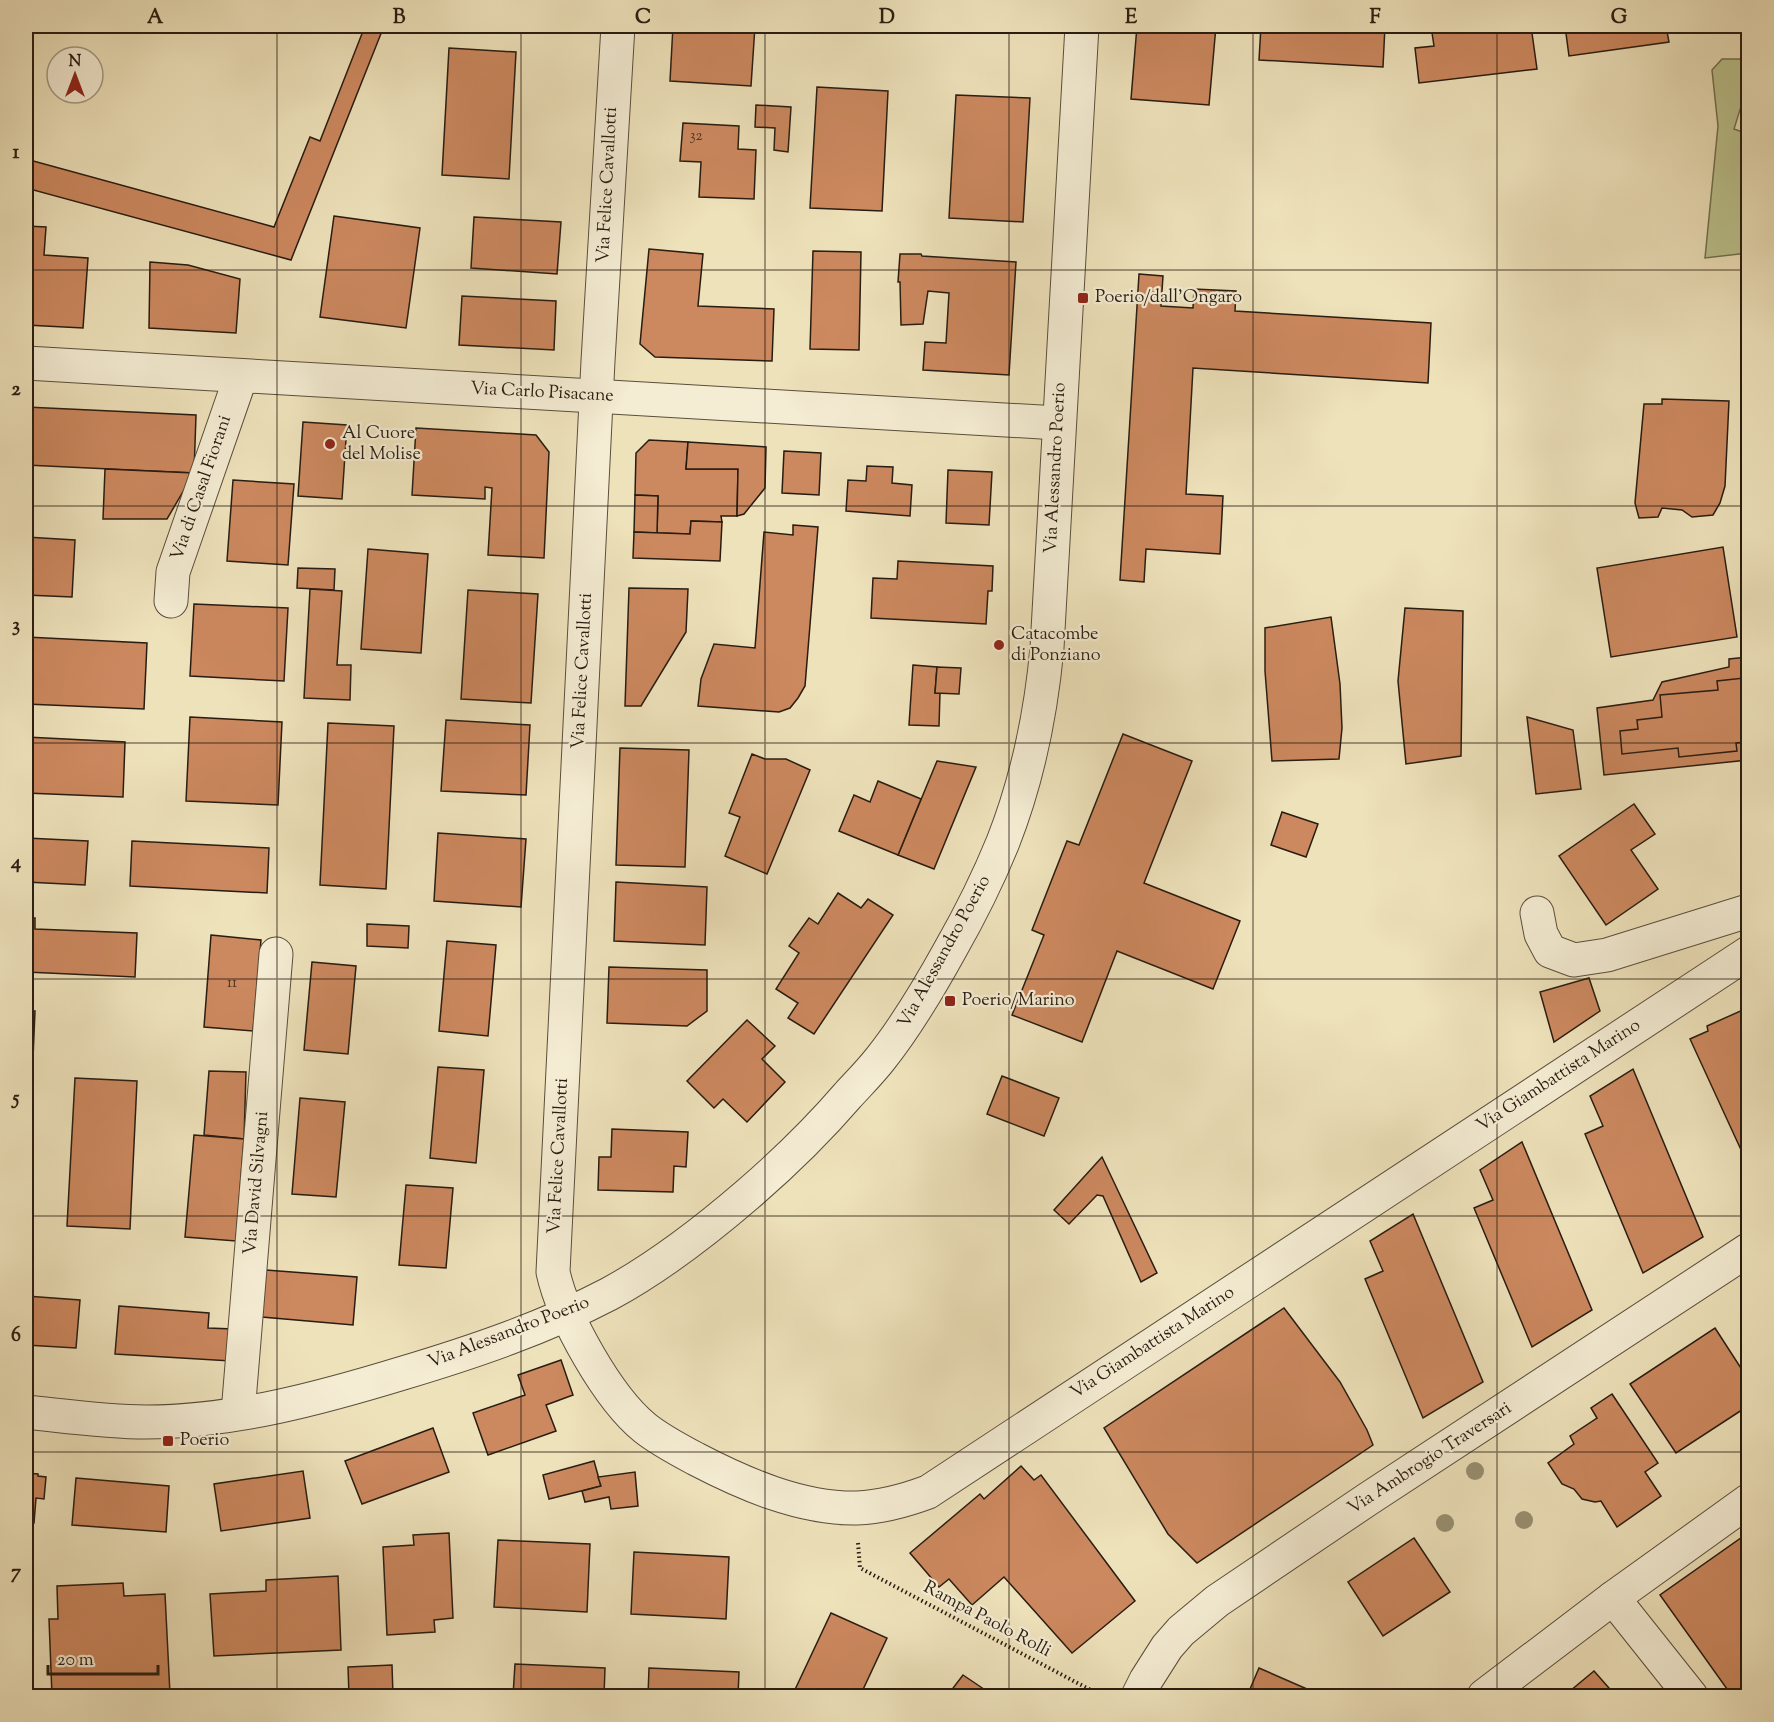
<svg xmlns="http://www.w3.org/2000/svg" width="1774" height="1722" font-family="'Sorts Mill Goudy',serif">
<style>
.green{fill:#bbc38e;stroke:#727050;stroke-width:1.5}
.building{fill:#cc885f;stroke:#281c11;stroke-width:1.5}
.lines{fill:none;stroke-linecap:round;stroke-linejoin:round}
.street-casing{stroke:#5a4e3c;stroke-width:35}
.path{stroke:#281c11;stroke-width:4;stroke-dasharray:1.5 3;stroke-linecap:butt}
.street{stroke:#f4ecd3;stroke-width:33}
.tree{fill:#999172}
.grid{fill:none;stroke:#281c11;stroke-width:1.5;stroke-opacity:0.55}
.poi-dot{fill:#8f2418;stroke:#f4ecd3;stroke-width:2}
.labels{text-anchor:middle;dominant-baseline:central;stroke-width:4.5;stroke-linejoin:round;paint-order:stroke}
.number-label{font-size:15px;fill:#513724}
.street-label{font-size:18px;fill:#281c11;stroke:#f4ecd3}
.poi-label{font-size:18px;fill:#281c11;stroke:#f4ecd3;text-anchor:start}
.neatline{fill:none;stroke:#281c11;stroke-width:2}
.grid-label{font-size:20px;text-anchor:middle;font-weight:bold;fill:#281c11}
</style>
<rect width="100%" height="100%" fill="#eee2bb"/>
<filter id="stains"><feTurbulence type="fractalNoise" baseFrequency=".00333" numOctaves="4"/><feColorMatrix values="0 0 0 0 .2 0 0 0 0 .09 0 0 0 0 .02 0 0 0 .5 -.17"/></filter>
<radialGradient id="worn" r=".72"><stop offset=".6" stop-color="#630" stop-opacity="0"/><stop offset="1" stop-color="#630" stop-opacity=".3"/></radialGradient>
<polygon class="green" points="1722,59 1740,59 1748,76 1748,84 1734,129 1748,134 1748,253 1705,258 1718,126 1712,70"/>
<g class="building">
<polygon points="365,26 384,26 291,260 26,188 26,159 274,227 310,137 320,141"/>
<polygon points="673,26 755,26 751,86 670,81"/>
<polygon points="1137,26 1216,26 1209,105 1131,99"/>
<polygon points="1261,26 1385,26 1383,67 1259,60"/>
<polygon points="1431,26 1531,26 1537,69 1419,83 1415,48 1434,46"/>
<polygon points="1565,26 1666,26 1669,42 1569,56"/>
<polygon points="1737,26 1748,26 1748,44"/>
<polygon points="449,48 516,52 509,179 442,175"/>
<polygon points="817,87 888,91 882,211 810,208"/>
<polygon points="956,95 1030,98 1023,222 949,218"/>
<polygon points="756,105 791,107 788,152 774,150 775,128 755,127"/>
<polygon points="683,123 739,126 738,149 756,150 754,199 699,197 701,162 680,161"/>
<polygon points="334,216 420,228 406,328 320,317"/>
<polygon points="474,217 561,222 557,274 471,268"/>
<polygon points="26,226 46,227 44,255 88,258 83,328 26,325"/>
<polygon points="649,249 703,254 698,306 774,309 772,361 655,357 640,344"/>
<polygon points="813,251 861,252 859,350 810,349"/>
<polygon points="900,254 921,254 922,256 1016,262 1009,375 923,370 925,342 946,343 949,293 928,291 923,324 901,325 900,282 898,282"/>
<polygon points="150,262 188,265 240,279 236,333 149,328"/>
<polygon points="1741,264 1748,264 1748,357 1742,357"/>
<polygon points="1139,274 1163,276 1161,306 1193,308 1194,289 1236,291 1235,311 1431,323 1428,383 1193,368 1186,494 1223,496 1220,554 1146,549 1144,582 1120,580"/>
<polygon points="462,296 556,301 554,350 459,345"/>
<polygon points="1662,399 1729,401 1725,486 1720,503 1713,515 1692,517 1682,510 1662,508 1658,517 1639,518 1635,503 1644,404 1662,404"/>
<polygon points="26,407 196,415 194,473 26,465"/>
<polygon points="303,422 347,425 342,499 298,496"/>
<polygon points="416,428 536,435 549,452 544,558 488,555 492,488 485,487 485,499 412,495"/>
<polygon points="649,440 688,442 686,469 738,469 737,516 721,516 722,522 691,521 690,534 657,533 658,496 635,495 636,453"/>
<polygon points="688,442 766,447 765,488 744,514 737,516 738,469 686,469"/>
<polygon points="784,451 821,453 819,495 782,493"/>
<polygon points="867,466 893,467 892,483 912,485 910,516 846,511 848,480 866,481"/>
<polygon points="105,469 194,473 167,519 103,519"/>
<polygon points="948,470 992,472 989,525 946,523"/>
<polygon points="233,480 294,484 288,565 227,561"/>
<polygon points="635,495 658,496 657,533 634,532"/>
<polygon points="691,521 722,522 720,561 633,558 634,532 690,534"/>
<polygon points="793,525 818,527 805,686 798,698 790,708 779,712 698,706 701,679 714,644 755,648 764,532 793,535"/>
<polygon points="26,537 75,540 72,597 26,595"/>
<polygon points="1723,547 1737,637 1611,657 1597,568"/>
<polygon points="368,549 428,554 421,653 361,649"/>
<polygon points="898,561 993,566 992,591 988,591 986,624 871,618 873,578 897,579"/>
<polygon points="298,568 335,569 334,590 297,588"/>
<polygon points="629,588 688,589 686,632 641,706 625,706"/>
<polygon points="310,589 342,591 337,665 351,665 350,700 304,698"/>
<polygon points="468,590 538,594 531,703 461,699"/>
<polygon points="194,604 288,608 284,681 190,676"/>
<polygon points="1405,608 1463,611 1461,756 1406,764 1398,681"/>
<polygon points="1331,617 1340,684 1342,728 1339,759 1272,761 1265,671 1265,628"/>
<polygon points="26,637 147,643 144,709 26,704"/>
<polygon points="1748,657 1748,760 1604,775 1597,708 1653,700 1662,682 1729,667 1729,659"/>
<polygon points="913,665 937,667 935,693 940,693 939,726 909,725"/>
<polygon points="937,667 961,668 959,694 935,693"/>
<polygon points="1744,678 1745,687 1748,687 1748,742 1736,743 1737,751 1679,757 1678,748 1622,754 1620,731 1638,729 1637,720 1662,717 1660,695 1718,690 1717,681"/>
<polygon points="190,717 282,722 278,805 186,801"/>
<polygon points="1527,717 1573,730 1581,789 1536,794"/>
<polygon points="446,720 530,725 526,795 441,791"/>
<polygon points="328,723 394,726 386,889 320,885"/>
<polygon points="1123,734 1192,761 1144,883 1240,921 1213,989 1117,951 1082,1042 1012,1015 1044,935 1032,930 1067,841 1079,845"/>
<polygon points="26,737 125,742 123,797 26,793"/>
<polygon points="620,748 689,750 685,867 616,865"/>
<polygon points="752,754 765,759 786,759 810,770 767,874 725,856 740,817 729,813"/>
<polygon points="937,761 976,767 934,869 898,855"/>
<polygon points="878,781 921,799 898,855 839,831 854,795 870,802"/>
<polygon points="1634,804 1655,834 1631,850 1658,889 1606,925 1559,856"/>
<polygon points="1282,812 1318,824 1306,857 1271,845"/>
<polygon points="438,833 526,839 521,907 434,901"/>
<polygon points="26,838 88,841 85,885 26,882"/>
<polygon points="132,841 269,848 267,893 130,886"/>
<polygon points="616,882 707,887 705,945 614,941"/>
<polygon points="838,893 861,908 868,899 893,915 814,1034 788,1018 798,1003 776,989 799,953 789,946 809,918 818,924"/>
<polygon points="26,918 35,918 35,929 137,933 135,977 26,972"/>
<polygon points="367,924 409,926 408,948 367,946"/>
<polygon points="211,935 261,940 253,1031 204,1027"/>
<polygon points="447,941 496,945 488,1036 439,1031"/>
<polygon points="312,962 356,966 348,1054 304,1050"/>
<polygon points="609,967 707,970 707,1011 687,1026 607,1023"/>
<polygon points="1589,978 1600,1011 1554,1042 1540,992"/>
<polygon points="1745,1009 1748,1016 1748,1165 1690,1039 1708,1031 1707,1026"/>
<polygon points="26,1011 35,1011 30,1129 26,1129"/>
<polygon points="747,1020 775,1046 762,1059 785,1082 747,1122 723,1099 714,1108 687,1081"/>
<polygon points="438,1067 484,1070 476,1163 430,1158"/>
<polygon points="1633,1069 1703,1237 1643,1273 1585,1134 1603,1126 1590,1096"/>
<polygon points="209,1071 246,1072 244,1139 204,1135"/>
<polygon points="1002,1076 1059,1098 1044,1136 987,1114"/>
<polygon points="75,1078 137,1081 130,1229 67,1226"/>
<polygon points="300,1098 345,1102 336,1197 292,1194"/>
<polygon points="612,1129 688,1132 686,1167 674,1166 673,1192 598,1190 599,1157 611,1157"/>
<polygon points="194,1135 244,1139 236,1241 185,1237"/>
<polygon points="1522,1142 1592,1310 1532,1347 1474,1208 1493,1200 1480,1170"/>
<polygon points="1102,1157 1157,1273 1141,1282 1103,1196 1097,1195 1069,1224 1054,1210"/>
<polygon points="406,1185 453,1188 446,1268 399,1265"/>
<polygon points="1413,1214 1483,1382 1423,1418 1365,1279 1383,1271 1370,1241"/>
<polygon points="266,1270 357,1277 353,1325 262,1317"/>
<polygon points="26,1296 80,1300 76,1348 26,1345"/>
<polygon points="119,1306 209,1313 208,1328 233,1329 231,1361 115,1354"/>
<polygon points="1284,1308 1340,1382 1367,1430 1373,1445 1197,1563 1168,1534 1104,1428"/>
<polygon points="1715,1328 1748,1379 1748,1406 1676,1453 1630,1384"/>
<polygon points="561,1360 573,1395 546,1405 556,1431 488,1455 473,1413 525,1395 518,1375"/>
<polygon points="1612,1394 1658,1463 1645,1472 1661,1496 1617,1527 1601,1501 1595,1502 1582,1499 1574,1489 1562,1484 1548,1463 1574,1444 1570,1436 1597,1418 1591,1408"/>
<polygon points="433,1428 449,1472 362,1504 345,1461"/>
<polygon points="594,1461 601,1486 549,1499 543,1475"/>
<polygon points="1021,1466 1034,1480 1041,1475 1135,1601 1072,1653 1004,1577 972,1605 949,1579 939,1587 910,1553 980,1494 984,1499"/>
<polygon points="303,1471 310,1518 221,1531 214,1484"/>
<polygon points="635,1472 638,1506 611,1509 609,1497 585,1502 582,1491 601,1486 598,1477"/>
<polygon points="26,1473 38,1474 38,1476 46,1477 44,1499 36,1498 34,1523 26,1522"/>
<polygon points="76,1478 169,1486 166,1532 72,1525"/>
<polygon points="449,1533 453,1618 434,1620 435,1632 387,1635 383,1547 414,1545 413,1535"/>
<polygon points="1748,1533 1748,1696 1732,1696 1660,1595"/>
<polygon points="1414,1538 1450,1592 1383,1636 1348,1582"/>
<polygon points="498,1540 590,1544 587,1612 494,1607"/>
<polygon points="634,1552 729,1557 726,1619 631,1614"/>
<polygon points="338,1576 341,1650 214,1656 210,1594 266,1591 266,1580"/>
<polygon points="123,1583 124,1596 165,1594 170,1694 119,1696 52,1696 49,1619 58,1619 57,1586"/>
<polygon points="831,1613 887,1638 860,1696 792,1696"/>
<polygon points="515,1664 605,1668 604,1696 513,1696"/>
<polygon points="392,1665 393,1696 349,1696 348,1667"/>
<polygon points="649,1668 739,1672 738,1696 648,1696"/>
<polygon points="1259,1668 1323,1696 1247,1696"/>
<polygon points="1594,1671 1616,1696 1564,1696"/>
<polygon points="963,1675 994,1696 947,1696"/>
</g>
<g class="lines">
<defs>
<g id="street">
<path d="M 618,26 L 598,361 L 553,1272 C 563,1318 608,1398 645,1428 C 660,1440 679,1450 696,1459 C 744,1484 801,1509 857,1508 C 882,1507 904,1501 928,1492 L 1748,953"/>
<polyline points="26,363 1058,423"/>
<polyline points="171,601 173,572 241,376"/>
<polyline points="1537,913 1541,934 1550,951 1574,960 1607,955 1748,911"/>
<path d="M 26,1412 C 65,1416 106,1422 146,1422 C 233,1422 321,1398 403,1373 C 473,1352 544,1328 609,1294 C 659,1267 704,1232 747,1195 C 783,1164 817,1131 848,1095 C 859,1083 871,1071 881,1058 C 908,1024 929,988 950,950 C 970,915 988,879 1003,842 C 1027,781 1041,713 1047,648 L 1082,26"/>
<polyline points="238,1413 276,954"/>
<polyline points="1613,1598 1691,1696"/>
<polyline points="1138,1696 1146,1680 1167,1647 1181,1631 1217,1601 1368,1499 1748,1250"/>
<polyline points="1484,1696 1613,1598 1748,1501"/>
</g>
</defs>
<use href="#street" class="street-casing"/>
<polyline class="path" points="858,1543 860,1568 1102,1696"/>
<use href="#street" class="street"/>
</g>
<g class="tree">
<circle cx="1475" cy="1471" r="9"/>
<circle cx="1524" cy="1520" r="9"/>
<circle cx="1445" cy="1523" r="9"/>
</g>
<path class="grid" d="M 277,26 L 277,1696M 521,26 L 521,1696M 765,26 L 765,1696M 1009,26 L 1009,1696M 1253,26 L 1253,1696M 1497,26 L 1497,1696M 26,270 L 1748,270M 26,506 L 1748,506M 26,743 L 1748,743M 26,979 L 1748,979M 26,1216 L 1748,1216M 26,1452 L 1748,1452"/>
<g class="poi-dot">
<rect x="1077" y="292" width="12" height="12" rx="3"/>
<circle cx="330" cy="444" r="6"/>
<circle cx="999" cy="645" r="6"/>
<rect x="944" y="995" width="12" height="12" rx="3"/>
<rect x="162" y="1435" width="12" height="12" rx="3"/>
</g>
<g class="labels">
<g class="number-label">
<text x="696" y="136">32</text>
<text x="232" y="983">11</text>
</g>
<g class="street-label">
<text transform="translate(608 185) rotate(-87)">Via Felice Cavallotti</text>
<text transform="translate(542 393) rotate(3)">Via Carlo Pisacane</text>
<text transform="translate(1056 468) rotate(-87)">Via Alessandro Poerio</text>
<text transform="translate(202 488) rotate(-71)">Via di Casal Fiorani</text>
<text transform="translate(583 671) rotate(-87)">Via Felice Cavallotti</text>
<text transform="translate(945 952) rotate(-61)">Via Alessandro Poerio</text>
<text transform="translate(1559 1076) rotate(-33)">Via Giambattista Marino</text>
<text transform="translate(559 1156) rotate(-87)">Via Felice Cavallotti</text>
<text transform="translate(257 1183) rotate(-85)">Via David Silvagni</text>
<text transform="translate(509 1333) rotate(-21)">Via Alessandro Poerio</text>
<text transform="translate(1153 1343) rotate(-33)">Via Giambattista Marino</text>
<text transform="translate(1430 1459) rotate(-33)">Via Ambrogio Traversari</text>
<text transform="translate(987 1620) rotate(28)">Rampa Paolo Rolli</text>
</g>
<g class="poi-label">
<text x="1095" y="298">Poerio/dall'Ongaro</text>
<text x="342" y="434">Al Cuore<tspan x="342" dy="21">del Molise</tspan></text>
<text x="1011" y="635">Catacombe<tspan x="1011" dy="21">di Ponziano</tspan></text>
<text x="962" y="1001">Poerio/Marino</text>
<text x="180" y="1441">Poerio</text>
</g>
</g>
<rect width="1774" height="1722" fill="none" stroke="#eee2bb" stroke-width="66"/>
<g transform="translate(75 75)"><circle r="28" fill="#f4ecd3" stroke="#a29985" stroke-width="1.5"/>
<path d="M0-4.5L10 22L0 15L-10 22Z" fill="#8f2418"/>
<text y="-9" font-size="16" font-weight="bold" text-anchor="middle" fill="#281c11">N</text>
</g>
<path d="M48 1665v9h110v-9" fill="none" stroke="#281c11" stroke-width="3"/>
<text x="57" y="1665" font-size="18" fill="#281c11" stroke="#f4ecd3" stroke-width="4.5" paint-order="stroke">20 m</text>
<rect x="33" y="33" width="1708" height="1656" class="neatline"/>
<g class="grid-label">
<text x="155" y="23">A</text>
<text x="399" y="23">B</text>
<text x="643" y="23">C</text>
<text x="887" y="23">D</text>
<text x="1131" y="23">E</text>
<text x="1375" y="23">F</text>
<text x="1619" y="23">G</text>
<text x="16" y="158">1</text>
<text x="16" y="395">2</text>
<text x="16" y="631">3</text>
<text x="16" y="868">4</text>
<text x="16" y="1104">5</text>
<text x="16" y="1341">6</text>
<text x="16" y="1578">7</text>
</g>
<rect width="100%" height="100%" filter="url(#stains)"/>
<rect width="100%" height="100%" fill="url(#worn)"/>
</svg>
